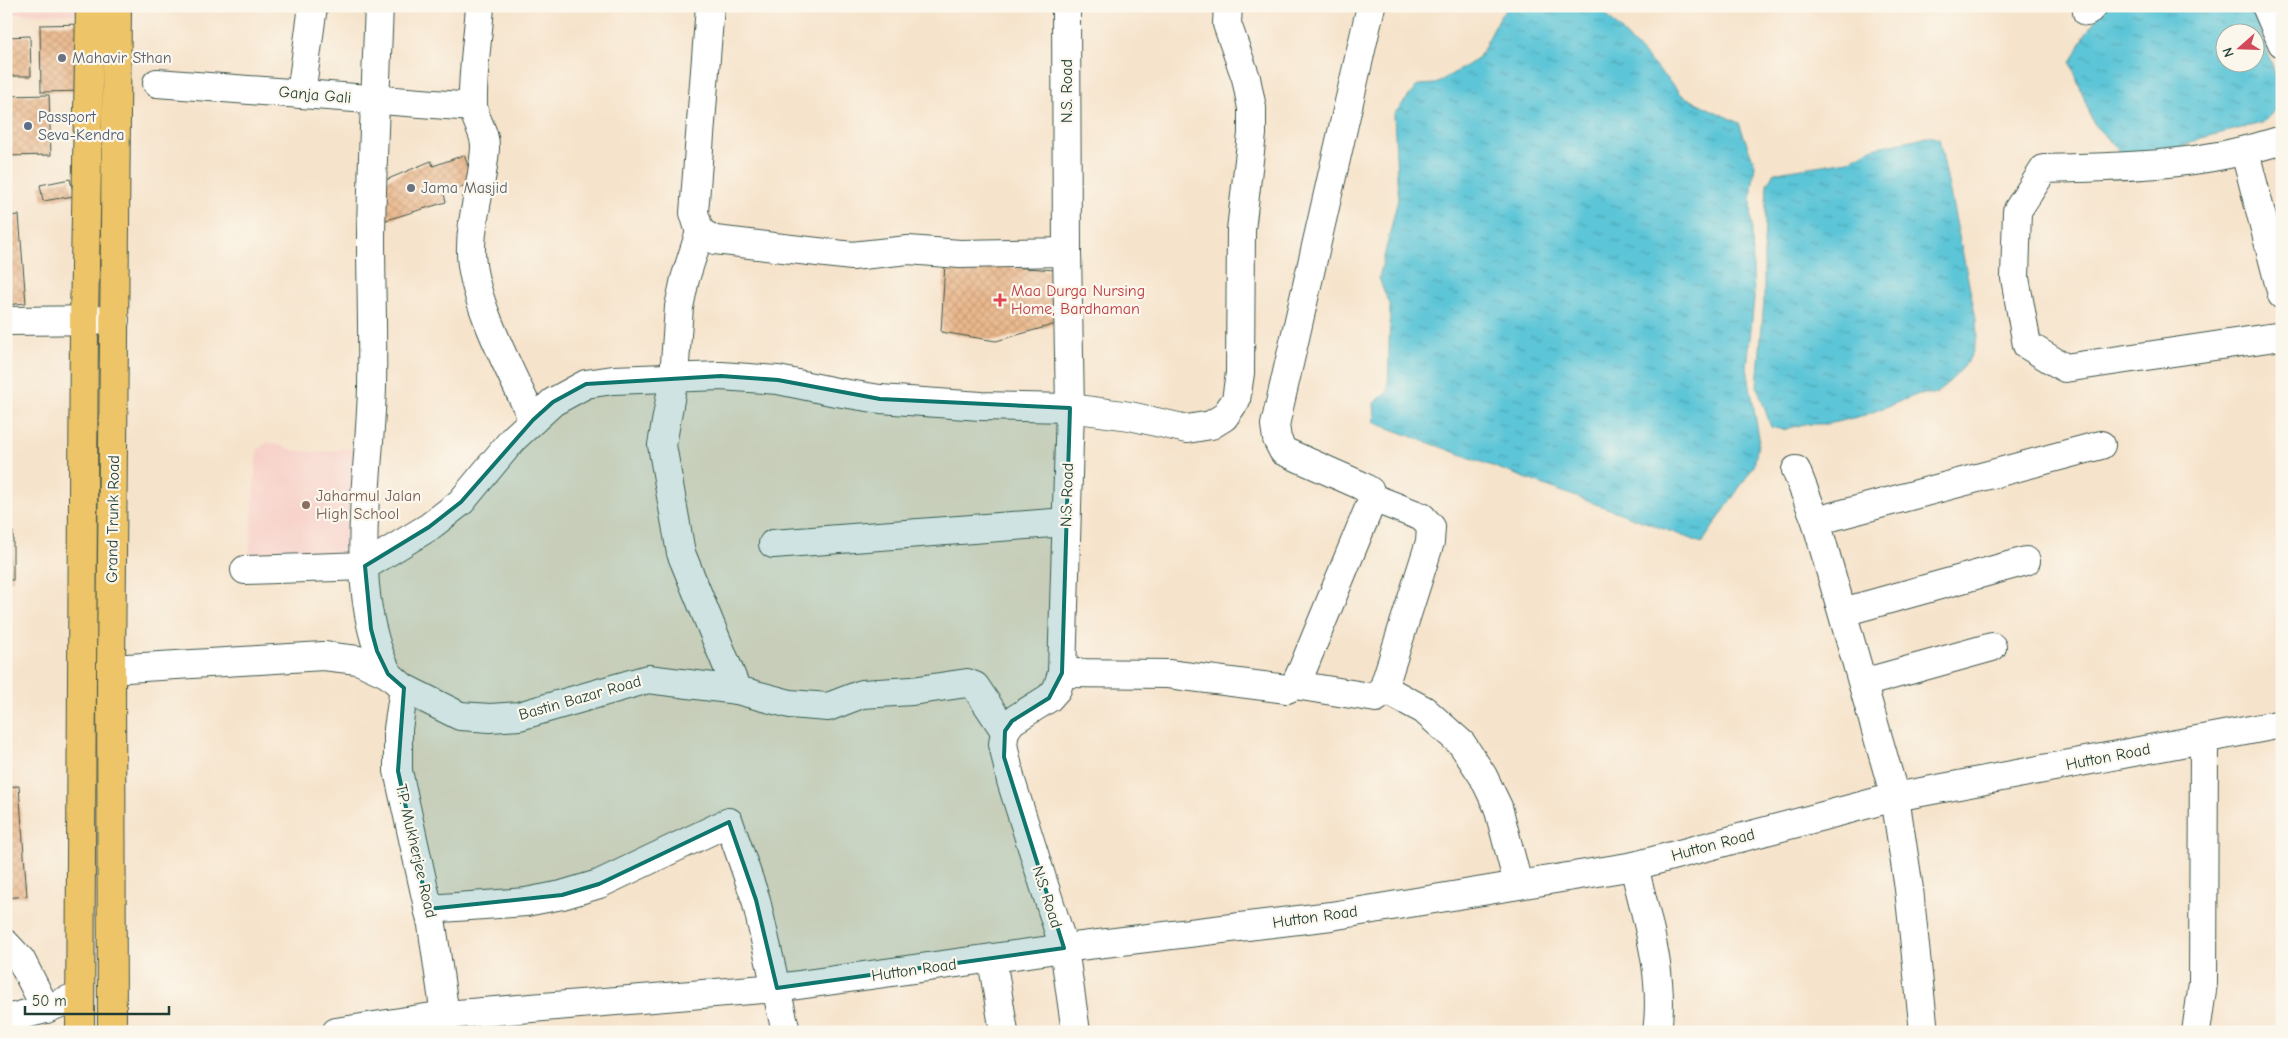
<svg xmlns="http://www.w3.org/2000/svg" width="2288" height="1038" font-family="'Comic Neue',sans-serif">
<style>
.built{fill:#f7d1c9}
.water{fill:url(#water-ripples);stroke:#3e8186;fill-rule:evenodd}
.building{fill:url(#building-cross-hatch)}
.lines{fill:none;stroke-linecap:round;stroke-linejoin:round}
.minor-casing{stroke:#3f564b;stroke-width:30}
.major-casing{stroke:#3f564b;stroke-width:30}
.minor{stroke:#fff;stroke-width:28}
.major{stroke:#eec469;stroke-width:28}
.marked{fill:#0f766e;fill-opacity:0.2;stroke:#0f766e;stroke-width:4;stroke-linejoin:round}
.worship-dot{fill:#6b7280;stroke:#fbf7ec;stroke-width:2}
.service-dot{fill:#5c6f8a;stroke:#fbf7ec;stroke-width:2}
.health-dot{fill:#e0444e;stroke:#fbf7ec;stroke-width:2}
.education-dot{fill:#8d6e63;stroke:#fbf7ec;stroke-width:2}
.labels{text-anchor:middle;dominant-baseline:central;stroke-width:4.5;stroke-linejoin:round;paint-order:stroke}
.worship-label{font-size:16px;fill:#5b616d;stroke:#fbf7ec;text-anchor:start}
.street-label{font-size:16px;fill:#1f3d34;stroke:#fbf7ec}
.service-label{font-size:16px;fill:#4e5e75;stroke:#fbf7ec;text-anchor:start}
.health-label{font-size:16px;fill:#be3a42;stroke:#fbf7ec;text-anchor:start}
.education-label{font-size:16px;fill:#785e54;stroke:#fbf7ec;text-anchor:start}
</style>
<defs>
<pattern id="water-ripples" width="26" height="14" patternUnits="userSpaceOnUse" patternTransform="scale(1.25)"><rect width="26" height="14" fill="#5cc5d7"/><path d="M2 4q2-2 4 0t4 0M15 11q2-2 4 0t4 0" fill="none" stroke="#4ba1af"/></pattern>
<pattern id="building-cross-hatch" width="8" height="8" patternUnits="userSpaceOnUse" patternTransform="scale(1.25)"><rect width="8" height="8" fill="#eab78b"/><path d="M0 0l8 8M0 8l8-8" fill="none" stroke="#c89e79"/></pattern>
</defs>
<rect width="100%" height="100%" fill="#fbf7ec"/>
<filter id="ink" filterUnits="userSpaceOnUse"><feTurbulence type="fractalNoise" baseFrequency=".02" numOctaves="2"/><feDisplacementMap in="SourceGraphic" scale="10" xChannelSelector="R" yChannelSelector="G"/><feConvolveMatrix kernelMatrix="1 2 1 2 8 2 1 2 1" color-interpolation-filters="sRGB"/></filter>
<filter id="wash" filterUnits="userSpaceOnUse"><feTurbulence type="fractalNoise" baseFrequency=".0096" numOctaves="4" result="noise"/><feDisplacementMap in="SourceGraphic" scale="20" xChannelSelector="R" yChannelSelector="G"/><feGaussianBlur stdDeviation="1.12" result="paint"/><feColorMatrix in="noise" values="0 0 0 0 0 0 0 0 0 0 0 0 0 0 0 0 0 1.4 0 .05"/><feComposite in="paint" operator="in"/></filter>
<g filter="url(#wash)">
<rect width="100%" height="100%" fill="#f6e3cb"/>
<g class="built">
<rect x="6" y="6" width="71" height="8"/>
<polygon points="268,442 296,451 322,452 360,447 360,558 249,560 257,450"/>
</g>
<g class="water">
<polygon points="1510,6 1598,6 1683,96 1739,123 1755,165 1751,199 1754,299 1747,368 1759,438 1754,466 1702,543 1375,423 1374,403 1388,392 1390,307 1379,278 1398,199 1394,114 1418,85 1435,84 1478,59 1501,15"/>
<path d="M 2105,6 L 2252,6 L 2281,91 C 2279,106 2275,114 2262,123 L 2201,138 L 2172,152 L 2124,155 L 2094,125 L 2071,63 L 2086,33 ZM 2226,32 L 2256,32 L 2256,62 L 2226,62 Z"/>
<path d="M 1929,136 L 1939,139 L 1976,318 C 1976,326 1978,335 1976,342 C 1972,363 1951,380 1936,394 L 1919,394 L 1865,415 L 1828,424 L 1804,424 L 1783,430 L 1771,427 L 1757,386 L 1764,300 L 1764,244 L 1767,184 L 1773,174 L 1783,171 L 1848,161 L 1873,148 Z"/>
</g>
<g id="blocks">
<g class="building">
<polygon points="84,24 85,91 41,92 40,25"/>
<polygon points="30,36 31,76 6,76 6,37"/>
<polygon points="49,95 51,155 6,156 6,96"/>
<polygon points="464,155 474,182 444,194 446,202 383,221 381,182 431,161 433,166"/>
<polygon points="70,179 74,196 43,201 40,185"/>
<polygon points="19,215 26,303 6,305 6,216"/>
<polygon points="945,263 1056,270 1056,324 996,341 941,332"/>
<rect x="6" y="532" width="7" height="48"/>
<polygon points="19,786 27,896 6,898 6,787"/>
</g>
</g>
</g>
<g filter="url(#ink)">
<use href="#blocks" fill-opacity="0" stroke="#3f564b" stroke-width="1"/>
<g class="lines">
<defs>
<g id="minor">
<path d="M 379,6 C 376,83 372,160 371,236 C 371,286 373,337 372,387 C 370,479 346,589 388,674"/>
<path d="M 480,6 C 478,38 472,73 473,105 C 474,120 486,132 485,148 C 483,184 470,218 471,253 C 472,301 513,375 533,420"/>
<polyline points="710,6 694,213 700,232 715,240 852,256 908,250 960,254 1067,252"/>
<polyline points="1066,6 1067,252 1070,408 1062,673 1057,689 1049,698 1012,721 1005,731 1003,744 1011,781 1064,948 1076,1032"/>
<polyline points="2266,6 2282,43"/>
<polyline points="2087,12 2093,6"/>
<polyline points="157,83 473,107"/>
<polyline points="301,94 313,6"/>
<path d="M 2282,140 C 2202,166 2127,167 2044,169 L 2017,211 L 2015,278 L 2027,345 L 2065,368 L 2282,336"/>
<polyline points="2245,152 2282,295"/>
<polyline points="700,232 685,279 679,307 674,377 662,445 681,553 737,690"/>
<polyline points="6,321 115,320"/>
<polyline points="1796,470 1816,521 1895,797 1909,889 1924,1032"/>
<polyline points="1816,521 2101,445"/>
<polyline points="773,544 1066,522"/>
<polyline points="245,570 365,566 429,527 461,502 514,438 553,402 586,384 613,380 721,376 778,380 836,392 880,399 981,406 1070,408 1130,416 1187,429 1211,425 1224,417 1236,400 1240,373 1241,230 1252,134 1252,108 1246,78 1227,24 1228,6"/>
<polyline points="1843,612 2026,561"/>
<polyline points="111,669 323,656 358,660 388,674 404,688 460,716 490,718 519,716 648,679 737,690 790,704 828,707 862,694 912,691 967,683 975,686 1005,731"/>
<polyline points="1062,673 1168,674 1287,689 1295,685 1303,668 1373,498 1370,491 1360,485 1283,451 1277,439 1275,425 1371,6"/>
<polyline points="1863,683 1992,647"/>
<polyline points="1295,685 1376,698 1382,693 1430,542 1431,527 1422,517 1373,498"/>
<polyline points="404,688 398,729 398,771 432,925 445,1015"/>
<polyline points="1383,688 1424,710 1462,744 1483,776 1498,807 1518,884"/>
<path d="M 1634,866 C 1647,921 1665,975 1657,1032"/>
<polyline points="428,909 526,902 562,895 599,884 729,822 756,900 786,1032"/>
<polyline points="6,944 21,960 46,1009"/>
<polyline points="992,959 1004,1032"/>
<polyline points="6,1019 46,1009 80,995"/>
<polyline points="336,1032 445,1015 777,988 1064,948 1331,916 1634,866 1895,797 2282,724"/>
<polyline points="2196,1032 2203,983 2204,740"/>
</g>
<g id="major">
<polyline points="80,1032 84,320 90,6"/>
<polyline points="112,1032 111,669 117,6"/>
</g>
</defs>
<use href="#minor" class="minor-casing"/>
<use href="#major" class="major-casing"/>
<use href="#minor" class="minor"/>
<use href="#major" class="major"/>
</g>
</g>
<path class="marked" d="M 721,376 L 778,380 L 880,399 L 1070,408 L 1062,673 L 1049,698 L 1012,721 L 1005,731 L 1004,757 L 1064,948 L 777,988 L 756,900 L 729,822 L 599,884 L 562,895 L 428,909 L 398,771 L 404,688 L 388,674 L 377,651 L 371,629 L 365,566 L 429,527 L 461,502 L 533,420 L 553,402 L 586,384 Z"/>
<g class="worship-dot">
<circle cx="62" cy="58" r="5"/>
<circle cx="411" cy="188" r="5"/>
</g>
<circle class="service-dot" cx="28" cy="126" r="5"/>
<path class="health-dot" d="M997.5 292.5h5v5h5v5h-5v5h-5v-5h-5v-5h5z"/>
<circle class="education-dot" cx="306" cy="505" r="5"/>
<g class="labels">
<g class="worship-label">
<text x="72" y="58">Mahavir Sthan</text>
<text x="421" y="188">Jama Masjid</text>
</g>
<g class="street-label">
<text transform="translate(1067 91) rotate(-90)">N.S. Road</text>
<text transform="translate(315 95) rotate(5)">Ganja Gali</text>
<text transform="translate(1067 495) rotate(-88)">N.S. Road</text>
<text transform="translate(113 519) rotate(-89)">Grand Trunk Road</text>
<text transform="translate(580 698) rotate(-16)">Bastin Bazar Road</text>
<text transform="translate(2108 757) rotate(-11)">Hutton Road</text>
<text transform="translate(1713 845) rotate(-15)">Hutton Road</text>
<text transform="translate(416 851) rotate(77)">T.P. Mukherjee Road</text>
<text transform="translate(1047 897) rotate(72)">N.S. Road</text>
<text transform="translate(1315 917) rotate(-8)">Hutton Road</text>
<text transform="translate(914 970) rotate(-8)">Hutton Road</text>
</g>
<g class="service-label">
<text x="38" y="117">Passport<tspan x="38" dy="18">Seva-Kendra</tspan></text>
</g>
<g class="health-label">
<text x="1011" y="291">Maa Durga Nursing<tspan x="1011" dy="18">Home, Bardhaman</tspan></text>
</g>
<g class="education-label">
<text x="316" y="496">Jaharmul Jalan<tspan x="316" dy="18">High School</tspan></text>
</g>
</g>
<rect width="2288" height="1038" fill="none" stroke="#fbf7ec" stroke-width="25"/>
<g transform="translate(2240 48) rotate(250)"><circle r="24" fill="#fbf7ec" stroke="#a3ada2"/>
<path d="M0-4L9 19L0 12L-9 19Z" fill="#d1495b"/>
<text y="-8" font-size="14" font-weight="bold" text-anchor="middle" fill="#1f3d34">N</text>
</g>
<path d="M25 1006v8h144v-8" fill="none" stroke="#1f3d34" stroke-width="2.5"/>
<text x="32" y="1006" font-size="15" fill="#1f3d34" stroke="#fbf7ec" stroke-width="4" paint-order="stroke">50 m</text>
</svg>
